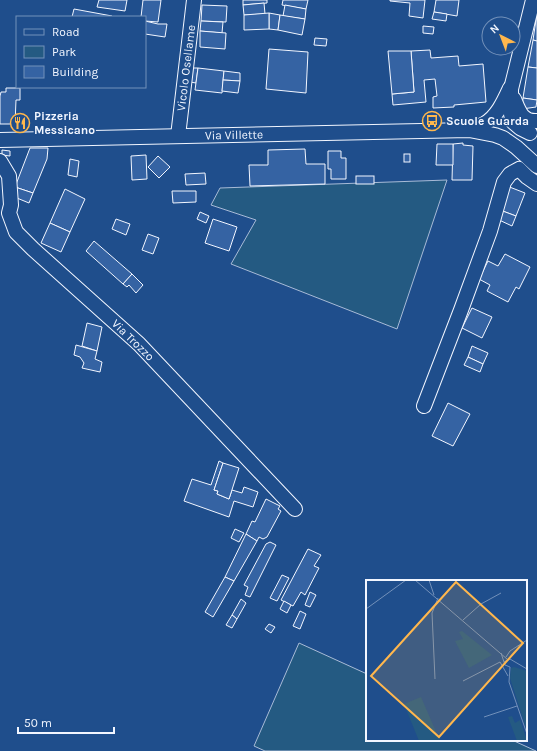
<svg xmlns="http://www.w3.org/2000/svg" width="537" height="751" font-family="Karla,sans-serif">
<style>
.green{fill:#245a82;stroke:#a8bbd7}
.building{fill:#3563a3;stroke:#f2f6ff}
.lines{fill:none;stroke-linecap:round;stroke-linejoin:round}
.minor-casing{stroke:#f2f6ff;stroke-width:16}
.minor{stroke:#1f4e8c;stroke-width:14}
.labels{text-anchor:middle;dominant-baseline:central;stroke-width:3;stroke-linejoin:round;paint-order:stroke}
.street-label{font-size:12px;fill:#f2f6ff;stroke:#1f4e8c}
.poi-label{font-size:12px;font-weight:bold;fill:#f2f6ff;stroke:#1f4e8c;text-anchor:start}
.inset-road{fill:none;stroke:#7391ba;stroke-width:1}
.view{fill:#ffb74d;fill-opacity:0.15;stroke:#ffb74d;stroke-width:2}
.inset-edge{fill:none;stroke:#f2f6ff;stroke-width:2}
</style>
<rect width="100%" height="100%" fill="#1f4e8c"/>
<g class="green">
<polygon points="447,180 397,329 231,264 256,220 211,205 220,188"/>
<polygon points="299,643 367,674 367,740 512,740 536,751 265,751 254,746"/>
</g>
<g class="building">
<polygon points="99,0 127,0 125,11 97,7"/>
<polygon points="143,0 161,0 158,22 145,21 145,17 141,17"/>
<polygon points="243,0 267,0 267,3 243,5"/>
<polygon points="283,0 308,0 306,9 282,5"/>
<polygon points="390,0 425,0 423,18 409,16 410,3 390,1"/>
<polygon points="436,0 459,0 457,16 434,12"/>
<polygon points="264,3 265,14 244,15 243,5"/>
<polygon points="202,5 227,6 226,22 201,21"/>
<polygon points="285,5 306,9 305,19 283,16"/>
<polygon points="74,9 112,16 112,17 72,17"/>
<polygon points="434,12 447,14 446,21 432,19"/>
<polygon points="269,13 280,15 278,30 269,29"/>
<polygon points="269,13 269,29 244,30 244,15"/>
<polygon points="537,13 537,41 533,40"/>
<polygon points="280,15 305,19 302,35 278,30"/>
<polygon points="145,21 158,24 167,24 165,37 145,34"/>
<polygon points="201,21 223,22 222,33 200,31"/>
<polygon points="423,26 434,27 433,34 423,33"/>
<polygon points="200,31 226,33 225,49 200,47"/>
<polygon points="315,38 327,39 326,46 314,45"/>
<polygon points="533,40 537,41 537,68 528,67"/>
<polygon points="269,49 308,52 306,93 266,89"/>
<polygon points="430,50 431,58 458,56 459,66 483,64 486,102 454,105 454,107 433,108 433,97 437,96 435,79 424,80 426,102 393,105 392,94 414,92 411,51"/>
<polygon points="388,51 411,51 414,92 392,94"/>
<polygon points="528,67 537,68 537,100 523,98"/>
<polygon points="192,68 198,68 196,83 190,82"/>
<polygon points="198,68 224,71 222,93 195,90"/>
<polygon points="224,71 240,73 240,81 223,80"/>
<polygon points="223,80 240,81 238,93 222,91"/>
<polygon points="6,88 20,88 20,100 16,100 15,124 0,124 0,96 1,92 6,92"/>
<polygon points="523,98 537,100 536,107 522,109"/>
<polygon points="463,143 463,145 473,146 472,180 452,180 453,144"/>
<polygon points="437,144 453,144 453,165 436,165"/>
<polygon points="30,148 48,148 47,159 33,193 15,187"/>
<polygon points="305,149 306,164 325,164 325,184 250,186 249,165 268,165 268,150"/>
<polygon points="2,150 10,151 10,156 2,155"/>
<polygon points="328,151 341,151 341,158 346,158 346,179 331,179 331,169 328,169"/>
<rect x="404" y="154" width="6" height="8"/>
<polygon points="146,155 147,179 132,180 131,156"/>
<polygon points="158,156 170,167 159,178 148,167"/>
<polygon points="70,159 79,161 77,177 68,175"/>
<polygon points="205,173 206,184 186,185 185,174"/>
<rect x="356" y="176" width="18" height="8"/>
<polygon points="507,186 525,193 516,216 500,210"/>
<polygon points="15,187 33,193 29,203 12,196"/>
<polygon points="65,189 85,199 70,232 50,223"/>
<polygon points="172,191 196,191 196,202 173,203"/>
<polygon points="500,210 516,216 512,226 497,219"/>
<polygon points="200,212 209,216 206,223 197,219"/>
<polygon points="116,219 130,224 126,235 112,229"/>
<polygon points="213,219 237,227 229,251 205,243"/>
<polygon points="50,223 70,232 61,252 41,243"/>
<polygon points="148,234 159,238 153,254 142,250"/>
<polygon points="94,241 132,274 123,284 86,251"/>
<polygon points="505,254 530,267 519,289 516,287 508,302 487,291 490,285 479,279 488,261 498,266"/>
<polygon points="132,274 143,285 136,293 129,285 127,287 123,284"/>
<polygon points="472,308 492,317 482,338 462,328"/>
<polygon points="87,323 102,327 97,351 82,346"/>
<polygon points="76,345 97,351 95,359 102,362 100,372 82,368 84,363 80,357 74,355"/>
<polygon points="472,346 488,353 483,364 468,357"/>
<polygon points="468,357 483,364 480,372 464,365"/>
<polygon points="448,403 470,414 453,446 432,436"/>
<polygon points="219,461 223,463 214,490 218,491 217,494 229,499 232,490 242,493 244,487 258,492 253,507 234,501 229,517 184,501 192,479 211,485"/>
<polygon points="223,463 239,468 229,499 217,494 218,491 214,490"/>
<polygon points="266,499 280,506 278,509 281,511 267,537 263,539 259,537 257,541 246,534 252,521 255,522"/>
<polygon points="235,529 244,533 239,542 231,538"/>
<polygon points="246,534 257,541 234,581 225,577"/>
<polygon points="270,542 276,545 250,597 245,595 248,587 244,585 266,544"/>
<polygon points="308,549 321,555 314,566 319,568 305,595 301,592 293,606 281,600"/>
<polygon points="282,575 289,578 277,601 270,598"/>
<polygon points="225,577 234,581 213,617 205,612"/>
<polygon points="310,592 316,595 310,607 305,605"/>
<polygon points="241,599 246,603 237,619 232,615"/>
<polygon points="284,601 291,605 287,613 280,609"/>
<polygon points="300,611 306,614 300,629 293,626"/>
<polygon points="232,615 237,619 232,628 226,625"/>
<polygon points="269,624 275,627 271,633 265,629"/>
</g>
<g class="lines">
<defs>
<g id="minor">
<path d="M 514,99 C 519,111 522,122 537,121"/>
<path d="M 469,129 C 474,128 480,127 484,124 C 497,117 504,101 510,88"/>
<polyline points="530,133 520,128 513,122 511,114 511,89 533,0"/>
<polyline points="178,136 194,0"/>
<polyline points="0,140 469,130 495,135 503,138 516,147 537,166"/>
<polyline points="0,161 9,176 11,205 9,213 16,232 33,249 139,344 295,509"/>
<polyline points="424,406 461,310 490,231 504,182 510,174 519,169 527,177 537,184"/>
</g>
</defs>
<use href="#minor" class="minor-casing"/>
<use href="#minor" class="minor"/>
</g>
<defs>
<symbol id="bus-ring" viewBox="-11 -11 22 22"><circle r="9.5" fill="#1f4e8c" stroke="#ffb74d" stroke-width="1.5"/><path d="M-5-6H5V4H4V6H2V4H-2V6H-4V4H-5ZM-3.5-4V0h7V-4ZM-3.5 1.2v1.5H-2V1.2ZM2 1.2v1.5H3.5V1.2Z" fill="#ffb74d"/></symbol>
<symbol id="restaurant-ring" viewBox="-11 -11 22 22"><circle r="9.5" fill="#1f4e8c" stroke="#ffb74d" stroke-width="1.5"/><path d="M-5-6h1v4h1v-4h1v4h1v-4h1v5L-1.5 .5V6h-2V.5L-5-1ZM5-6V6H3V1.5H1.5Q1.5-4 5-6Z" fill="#ffb74d"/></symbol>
</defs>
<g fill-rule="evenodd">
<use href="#bus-ring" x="421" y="110" width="22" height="22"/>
<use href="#restaurant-ring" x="9" y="112" width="22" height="22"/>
</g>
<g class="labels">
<g class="street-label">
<text transform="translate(186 68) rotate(-83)">Vicolo Osellame</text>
<text transform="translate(234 135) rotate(-1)">Via Villette</text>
<text transform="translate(133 340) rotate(44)">Via Trozzo</text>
</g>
<g class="poi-label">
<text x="34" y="116">Pizzeria<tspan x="34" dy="14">Messicano</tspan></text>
<text x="446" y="121">Scuole Guarda</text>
</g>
</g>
<g transform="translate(366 580)">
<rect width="161" height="161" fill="#1f4e8c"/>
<path d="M 96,51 L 126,75 L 103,88 L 89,61 L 97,59 L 93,52 ZM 148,87 L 161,91 L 161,151 L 144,98 L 145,88 ZM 55,117 L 74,161 L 53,161 L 38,124 ZM 146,136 L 149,143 L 154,140 L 161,161 L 151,161 L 142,137 Z" fill="#245a82"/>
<path class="inset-road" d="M 49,0 L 141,79M 63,0 L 68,15M 0,29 L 40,0M 97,40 L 115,24 L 135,13M 135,73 L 139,85 L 144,87M 140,77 L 144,71 L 161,60M 138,82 L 144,79 L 161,89M 144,87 L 143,102 L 161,154M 69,99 L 66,33 L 72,18M 97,101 L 134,82 L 142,96M 118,137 L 151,126"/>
<path class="view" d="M 90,2 L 157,63 L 73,157 L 5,96 Z"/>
<rect width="161" height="161" class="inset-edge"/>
</g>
<rect x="16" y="16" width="130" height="72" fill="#1f4e8c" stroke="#7391ba"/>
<rect x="24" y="29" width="20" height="6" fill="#1f4e8c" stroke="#7391ba"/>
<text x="52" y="36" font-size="12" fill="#f2f6ff">Road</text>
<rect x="24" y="46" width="20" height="12" fill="#245a82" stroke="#7391ba"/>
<text x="52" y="56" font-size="12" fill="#f2f6ff">Park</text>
<rect x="24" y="66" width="20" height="12" fill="#3563a3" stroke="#7391ba"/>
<text x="52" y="76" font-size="12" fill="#f2f6ff">Building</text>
<g transform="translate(501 36) rotate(318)"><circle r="19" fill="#1f4e8c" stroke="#7391ba"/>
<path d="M0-3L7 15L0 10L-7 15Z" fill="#ffb74d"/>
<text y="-6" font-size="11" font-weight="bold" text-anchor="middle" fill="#f2f6ff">N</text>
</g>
<path d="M18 727v6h96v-6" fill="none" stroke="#f2f6ff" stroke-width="2"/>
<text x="24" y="727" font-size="12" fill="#f2f6ff" stroke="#1f4e8c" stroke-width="3" paint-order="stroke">50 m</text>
</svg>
